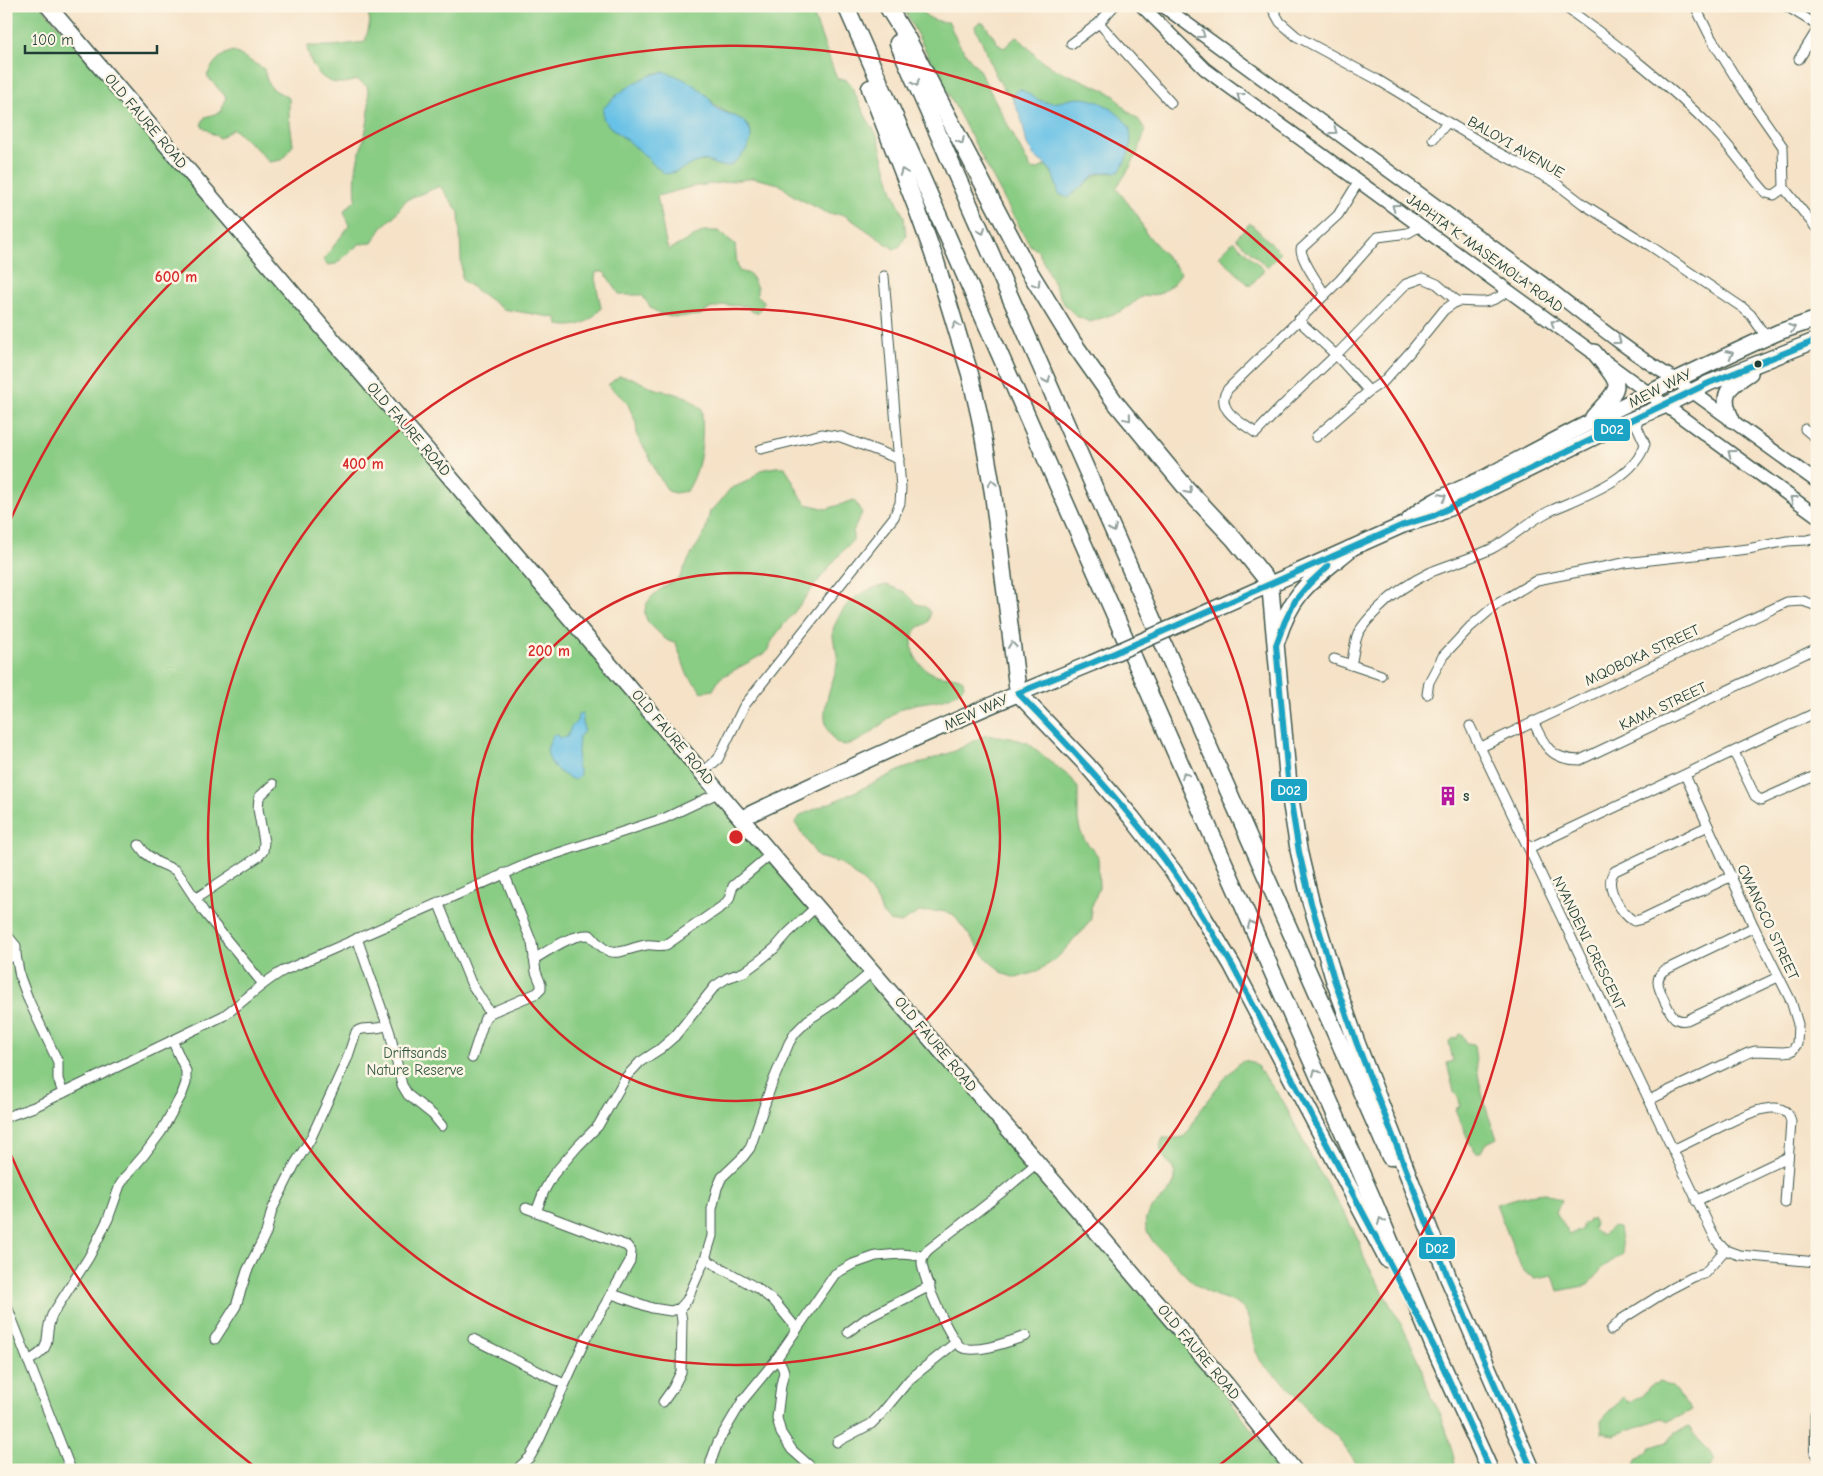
<svg xmlns="http://www.w3.org/2000/svg" width="1823" height="1476" font-family="'Comic Neue',sans-serif">
<style>
.green{fill:#89cc84;stroke:#54845c;fill-rule:evenodd}
.water{fill:#68c1e6;stroke:#447f8d}
.lines{fill:none;stroke-linecap:round;stroke-linejoin:round}
.street-casing{stroke:#3f564a;stroke-width:11}
.secondary-casing{stroke:#3f564a;stroke-width:15}
.primary-casing{stroke:#3f564a;stroke-width:18}
.highway-casing{stroke:#3f564a;stroke-width:19}
.street{stroke:#fff;stroke-width:9}
.secondary{stroke:#fff;stroke-width:12}
.primary{stroke:#fff;stroke-width:15}
.highway{stroke:#fff;stroke-width:16}
.primary-bridge-casing{stroke:#3f564a;stroke-width:18;stroke-linecap:butt}
.primary-bridge{stroke:#fff;stroke-width:15}
.bus-1-casing{stroke:#fcf5e5;stroke-width:10}
.bus-1{stroke:#1aa3c4;stroke-width:6}
.oneway{stroke:#8f9e9a}
.ring{fill:none;stroke:#d62828;stroke-width:2.5}
.bus-dot{fill:#1f3d34;stroke:#fcf5e5;stroke-width:2}
.labels{text-anchor:middle;dominant-baseline:central;stroke-width:5;stroke-linejoin:round;paint-order:stroke}
.street-label{font-size:15px;fill:#1f3d34;stroke:#fcf5e5}
.poi-label{font-size:15px;font-weight:bold;fill:#1f3d34;stroke:#fcf5e5;text-anchor:start}
.park-label{font-size:15px;fill:#345a44;stroke:#fcf5e5}
.centre{fill:#d62828;stroke:#fcf5e5;stroke-width:2.5}
.ring-label{font-size:15px;text-anchor:middle;font-weight:bold;fill:#d62828;stroke:#fcf5e5;stroke-width:5;stroke-linejoin:round;paint-order:stroke}
.line-badge{stroke:#fcf5e5;stroke-width:2}
.badge-label{font-size:14px;text-anchor:middle;font-weight:bold;fill:#fff}
</style>
<rect width="100%" height="100%" fill="#fcf5e5"/>
<filter id="ink" filterUnits="userSpaceOnUse"><feTurbulence type="fractalNoise" baseFrequency=".02" numOctaves="2"/><feDisplacementMap in="SourceGraphic" scale="10" xChannelSelector="R" yChannelSelector="G"/><feConvolveMatrix kernelMatrix="1 2 1 2 8 2 1 2 1" color-interpolation-filters="sRGB"/></filter>
<filter id="wash" filterUnits="userSpaceOnUse"><feTurbulence type="fractalNoise" baseFrequency=".0096" numOctaves="4" result="noise"/><feDisplacementMap in="SourceGraphic" scale="20" xChannelSelector="R" yChannelSelector="G"/><feGaussianBlur stdDeviation="1.12" result="paint"/><feColorMatrix in="noise" values="0 0 0 0 0 0 0 0 0 0 0 0 0 0 0 0 0 1.4 0 .05"/><feComposite in="paint" operator="in"/></filter>
<g filter="url(#wash)">
<rect width="100%" height="100%" fill="#f5e2c7"/>
<g class="green">
<polygon points="6,6 41,6 278,277 1175,1328 1282,1470 6,1470"/>
<path d="M 367,6 L 810,6 L 837,79 L 845,79 L 850,83 L 866,117 L 877,135 L 892,189 L 904,217 L 906,236 L 900,246 L 894,249 L 846,216 L 841,214 L 829,214 L 794,196 L 779,184 L 754,178 L 691,187 L 657,196 L 666,244 L 669,250 L 704,231 L 718,231 L 735,244 C 736,253 736,263 739,271 L 750,274 L 757,288 L 757,295 L 765,302 L 757,313 L 751,311 L 747,306 L 725,305 L 709,309 L 700,315 L 677,317 L 661,315 L 651,308 L 642,295 L 620,295 L 604,272 L 596,272 L 595,278 L 601,308 C 589,324 577,328 558,325 L 557,318 L 503,309 L 462,280 L 459,212 L 440,186 L 406,200 L 394,216 L 383,226 L 372,243 L 359,244 L 336,264 L 327,265 L 323,260 L 349,226 L 344,211 L 356,199 C 355,186 355,172 358,159 C 365,133 373,113 367,86 L 357,80 C 352,81 347,83 341,83 C 321,84 309,64 307,46 L 333,46 L 365,42 L 370,22 ZM 655,73 L 709,98 C 720,115 740,112 751,131 L 718,165 L 709,161 L 651,162 L 638,149 L 609,126 L 609,102 L 623,91 Z"/>
<path d="M 902,6 L 919,6 C 924,18 936,22 949,22 C 955,40 965,54 978,68 L 1031,169 L 1036,170 L 1046,165 L 1054,176 L 1059,194 L 1071,195 C 1087,184 1094,170 1115,173 L 1130,129 L 1107,106 L 1072,99 L 1059,103 L 1045,102 L 1013,94 L 1013,99 C 997,84 991,64 983,44 C 981,38 976,33 975,26 L 979,22 L 984,23 L 999,45 L 1004,48 L 1017,36 L 1038,58 L 1053,68 L 1105,90 L 1116,97 L 1125,109 L 1138,119 L 1145,129 C 1140,152 1130,169 1116,188 L 1138,216 L 1145,232 L 1181,273 L 1173,284 L 1159,294 L 1143,296 L 1122,311 L 1090,322 L 1076,316 L 1063,303 L 1038,251 L 1030,245 L 1011,212 Z"/>
<path d="M 233,51 L 264,69 C 269,91 271,87 289,98 L 289,115 L 293,145 L 282,160 L 269,162 L 258,150 L 233,129 L 220,138 L 211,133 L 201,125 L 205,117 L 221,112 L 226,97 L 207,76 C 213,63 219,55 233,51 Z"/>
<polygon points="1250,223 1281,253 1267,267 1236,238"/>
<polygon points="1234,241 1264,270 1250,286 1219,256"/>
<path d="M 619,376 L 632,378 L 653,388 L 687,397 L 702,409 C 703,438 703,466 687,491 L 675,493 L 668,491 L 656,472 L 648,454 L 637,436 L 636,423 L 627,402 L 608,385 Z"/>
<path d="M 776,467 L 785,467 L 800,495 L 806,504 L 827,509 L 854,500 L 862,513 L 853,531 L 853,540 C 832,562 814,586 796,610 C 786,623 772,636 767,652 L 720,678 L 713,690 L 702,692 L 687,674 L 676,643 C 667,642 664,638 657,631 C 654,628 649,624 647,620 C 637,601 665,585 679,579 L 691,555 L 705,533 L 710,511 L 719,503 L 730,489 L 750,480 L 760,470 Z"/>
<path d="M 887,585 L 905,592 L 917,604 L 926,607 L 930,612 C 930,629 920,622 915,632 C 906,650 919,669 937,675 C 946,678 954,674 963,680 L 964,686 C 948,706 922,698 901,709 C 885,719 864,744 844,745 C 838,745 834,741 832,737 C 815,714 833,688 837,664 C 839,653 832,642 833,631 C 833,626 836,624 837,620 C 846,600 866,588 887,585 Z"/>
<polygon points="985,735 1007,737 1028,743 1072,779 1078,788 1078,820 1080,830 1084,839 1098,856 1099,888 1091,908 1091,919 1085,928 1055,960 1036,972 1016,978 1004,974 988,960 953,914 941,911 919,912 901,923 889,921 882,913 878,902 866,884 840,863 818,857 795,823 801,815 844,797 903,769 955,751"/>
<path d="M 1459,1034 L 1462,1034 L 1466,1043 L 1474,1044 C 1477,1076 1484,1108 1497,1138 L 1485,1144 L 1481,1152 L 1476,1152 L 1470,1144 L 1455,1109 L 1460,1106 L 1459,1099 L 1454,1092 L 1447,1063 L 1453,1061 L 1449,1042 L 1451,1039 L 1457,1038 Z"/>
<path d="M 1243,1060 L 1252,1062 L 1258,1067 L 1283,1101 L 1313,1161 L 1347,1218 L 1359,1241 L 1364,1258 L 1403,1328 L 1418,1358 L 1431,1397 L 1440,1413 L 1448,1436 L 1455,1462 L 1451,1470 L 1364,1470 C 1352,1461 1347,1449 1338,1438 C 1332,1430 1323,1427 1317,1421 C 1308,1411 1300,1399 1290,1389 C 1281,1379 1268,1371 1260,1360 C 1251,1347 1253,1321 1244,1310 C 1235,1299 1218,1298 1207,1292 C 1193,1284 1183,1273 1173,1262 C 1162,1249 1151,1245 1146,1227 C 1141,1209 1167,1200 1173,1185 C 1183,1163 1152,1161 1163,1138 C 1169,1138 1178,1139 1183,1137 C 1190,1132 1192,1124 1196,1117 C 1204,1103 1230,1070 1243,1060 Z"/>
<polygon points="1545,1193 1562,1200 1556,1212 1570,1235 1582,1229 1582,1225 1592,1218 1595,1224 1593,1229 1602,1236 1612,1227 1619,1228 1623,1254 1603,1267 1589,1285 1558,1291 1553,1275 1535,1278 1523,1272 1496,1204 1528,1195"/>
<polygon points="1659,1382 1672,1387 1692,1410 1669,1422 1662,1418 1614,1435 1602,1433 1601,1421 1623,1397 1629,1403 1642,1396 1650,1386"/>
<path d="M 1689,1427 C 1697,1441 1709,1447 1714,1460 L 1709,1470 L 1634,1470 L 1637,1459 L 1646,1453 L 1651,1447 L 1667,1442 L 1675,1432 Z"/>
</g>
<g class="water">
<path d="M 665,72 C 681,77 696,84 708,97 C 710,99 712,103 714,106 C 724,115 739,114 747,125 C 756,137 748,149 739,158 C 736,161 731,166 727,166 C 717,168 710,159 701,161 C 688,164 679,173 665,174 L 651,162 L 638,149 L 609,126 L 603,118 L 603,109 C 615,94 645,73 665,72 Z"/>
<path d="M 1020,89 C 1028,93 1036,100 1045,102 C 1055,104 1062,101 1071,99 C 1094,94 1119,110 1130,129 C 1133,147 1128,157 1119,172 L 1105,172 L 1096,174 L 1068,198 L 1059,194 L 1052,172 L 1046,165 L 1035,157 L 1027,145 L 1022,121 L 1013,99 L 1013,94 Z"/>
<path d="M 582,713 L 584,731 L 579,737 L 577,766 L 579,769 L 580,775 L 574,780 C 559,773 549,767 547,749 L 553,735 L 558,735 L 559,738 L 567,737 L 571,727 L 577,721 L 578,715 Z"/>
</g>
</g>
<g filter="url(#ink)">
<g class="lines">
<defs>
<g id="street">
<polyline points="1271,6 1280,22 1296,36 1378,80 1497,152 1553,181 1583,204 1649,245 1743,308 1751,315 1767,338"/>
<path d="M 1564,6 C 1616,44 1667,83 1712,128 C 1732,148 1747,172 1766,193 L 1774,195 L 1784,188 L 1817,229"/>
<polyline points="1695,6 1711,38 1744,91 1783,147 1784,188"/>
<polyline points="1786,6 1817,25"/>
<polyline points="1099,23 1171,103"/>
<polyline points="1071,44 1099,23 1114,6"/>
<polyline points="1799,59 1817,30"/>
<polyline points="1433,139 1447,123"/>
<path d="M 1420,226 L 1408,233 L 1378,237 L 1340,280 L 1228,389 C 1213,409 1242,423 1256,433 L 1283,405 L 1338,353 L 1406,284 L 1423,278 L 1437,284 L 1457,301"/>
<path d="M 1325,295 C 1319,284 1301,260 1301,249 L 1338,215 L 1359,181"/>
<polyline points="1298,320 1336,355 1369,391"/>
<polyline points="1805,429 1817,439"/>
<path d="M 1316,437 L 1369,391 L 1384,381 L 1410,352 L 1444,310 L 1457,301 C 1479,302 1491,306 1508,290"/>
<polyline points="761,449 822,434 841,437 899,459"/>
<polyline points="1334,659 1381,675"/>
<path d="M 1351,665 C 1354,654 1354,641 1359,632 C 1364,623 1371,616 1378,609 C 1394,593 1412,581 1431,572 C 1451,564 1472,558 1491,549 C 1513,538 1529,520 1552,510 C 1583,496 1634,480 1645,444 L 1634,420"/>
<polyline points="1427,694 1429,682 1443,656 1470,627 1497,604 1537,580 1624,563 1748,549 1787,541 1807,540 1817,538"/>
<path d="M 1533,721 C 1544,745 1550,760 1580,760 L 1817,648"/>
<polyline points="1470,726 1716,1240 1725,1250 1739,1255 1817,1262"/>
<polyline points="1481,747 1787,602 1803,601 1817,606"/>
<polyline points="1734,752 1755,796 1761,800 1817,775"/>
<polyline points="703,772 718,759 744,706 894,517 900,503 901,488 884,276"/>
<path d="M 1708,826 L 1615,871 C 1602,884 1621,914 1634,921 L 1642,919 L 1732,876"/>
<polyline points="139,845 145,853 157,862 175,870 181,877 204,912 263,984"/>
<polyline points="1529,848 1817,712"/>
<polyline points="195,899 258,857 263,851 264,842 258,809 259,797 273,784"/>
<polyline points="438,902 471,983 490,1013"/>
<path d="M 1754,927 L 1663,971 C 1660,974 1658,977 1658,982 C 1658,989 1670,1014 1675,1018 C 1679,1021 1683,1021 1687,1020 L 1778,977"/>
<polyline points="6,934 16,946 16,955 20,977 29,1001 58,1062 58,1079 63,1093"/>
<polyline points="357,938 390,1033 402,1085 408,1095 433,1115 442,1126"/>
<polyline points="6,959 16,955"/>
<path d="M 534,959 C 550,950 571,934 590,935 C 613,962 617,951 646,945 C 653,944 659,947 666,945 L 724,905 L 729,899 L 733,886 L 772,853"/>
<polyline points="472,1058 485,1018 490,1013 537,993 541,989 541,984 536,972 532,943 504,873"/>
<polyline points="1649,1100 1748,1053 1755,1051 1783,1052 1792,1051 1797,1044 1798,1024 1791,1001 1754,927 1685,775"/>
<path d="M 6,1117 L 34,1107 L 223,1016 C 244,1002 261,983 283,971 L 534,861 L 665,818 L 720,792"/>
<path d="M 1673,1150 C 1687,1143 1701,1136 1716,1129 C 1731,1122 1786,1090 1791,1122 L 1785,1203"/>
<polyline points="1696,1201 1788,1157"/>
<polyline points="536,1212 544,1191 553,1175 578,1146 598,1126 626,1077 640,1062 660,1049 675,1036 715,986 727,978 744,972 759,961 775,948 788,933 817,906"/>
<polyline points="705,1259 757,1288 775,1302 797,1329"/>
<polyline points="612,1294 652,1308 671,1311 680,1308 687,1300 705,1259 712,1236 712,1209 717,1188 722,1177 743,1157 750,1148 771,1086 789,1043 795,1033 808,1020 837,1001 874,970"/>
<polyline points="6,1304 71,1470"/>
<polyline points="1611,1330 1622,1319 1670,1289 1693,1277 1704,1274 1725,1250"/>
<polyline points="848,1332 867,1318 930,1286"/>
<path d="M 1026,1336 C 1010,1341 980,1353 963,1348 C 951,1345 923,1277 922,1263 C 922,1257 924,1254 928,1250 L 1001,1193 L 1037,1163"/>
<path d="M 215,1339 L 236,1306 L 247,1271 L 266,1233 L 272,1210 L 295,1164 L 310,1140 L 347,1059 L 356,1032 C 364,1025 373,1032 387,1025"/>
<polyline points="473,1339 564,1384"/>
<polyline points="776,1359 782,1366 784,1372 781,1385 777,1418 781,1433 792,1450 810,1466 806,1470"/>
<path d="M 28,1361 C 56,1346 42,1340 52,1315 L 89,1257 L 108,1219 L 120,1185 L 126,1176 L 144,1155 L 161,1132 L 182,1094 L 186,1083 L 186,1071 L 172,1040"/>
<polyline points="663,1402 673,1388 681,1372 682,1321 680,1308"/>
<polyline points="837,1442 871,1424 881,1414 910,1379 955,1343"/>
<polyline points="516,1470 530,1457 538,1443 586,1338 630,1261 631,1251 627,1246 526,1208"/>
<polyline points="710,1470 711,1461 718,1442 743,1400 775,1361 835,1274 853,1264 876,1256 901,1254 923,1256"/>
</g>
<g id="secondary">
<polyline points="1142,6 1205,69 1217,78 1817,516"/>
<path d="M 1163,6 L 1541,282 C 1585,316 1629,352 1676,380 L 1817,482"/>
<polyline points="1817,1415 1817,1453"/>
</g>
<g id="primary">
<polyline points="48,6 785,870 1097,1232 1226,1384 1294,1470"/>
<path d="M 1593,417 C 1623,383 1624,389 1594,352"/>
<path d="M 1732,420 C 1719,394 1728,387 1750,373"/>
<path d="M 1409,520 C 1430,499 1461,490 1488,476 C 1574,429 1663,385 1752,344 L 1779,332 L 1817,319"/>
<polyline points="1192,619 1403,525 1433,516 1617,426 1666,405 1709,383 1817,340"/>
<path d="M 742,818 C 858,763 974,711 1092,663"/>
</g>
<g id="highway">
<polyline points="846,6 1373,1200 1434,1347 1490,1470"/>
<polyline points="887,6 907,38 1026,266 1072,341 1115,402 1187,489 1234,539 1270,584 1289,790 1299,852 1311,903 1334,979 1357,1044 1448,1277 1532,1470"/>
<polyline points="898,43 1390,1157"/>
<polyline points="870,88 917,209 936,262 970,374 980,418 993,493 1018,693 1086,764 1132,818 1173,871 1202,915 1232,965 1387,1259"/>
<path d="M 1277,640 C 1292,591 1312,580 1350,549"/>
</g>
</defs>
<use href="#street" class="street-casing"/>
<use href="#secondary" class="secondary-casing"/>
<use href="#primary" class="primary-casing"/>
<use href="#highway" class="highway-casing"/>
<use href="#street" class="street"/>
<use href="#secondary" class="secondary"/>
<use href="#primary" class="primary"/>
<use href="#highway" class="highway"/>
<defs>
<polyline id="primary-bridge" points="1092,663 1192,619"/>
</defs>
<use href="#primary-bridge" class="primary-bridge-casing"/>
<use href="#primary-bridge" class="primary-bridge"/>
<defs>
<g id="bus-1">
<polyline points="1328,566 1309,584 1295,601 1285,621 1276,645 1289,790 1299,852 1311,903 1334,979 1357,1044 1448,1277 1532,1470"/>
<path d="M 1490,1470 L 1434,1347 L 1232,965 C 1208,925 1184,884 1155,847 C 1113,792 1066,742 1018,693 L 1092,663 L 1403,525 L 1433,516 L 1709,383 L 1817,340"/>
</g>
</defs>
<use href="#bus-1" class="bus-1-casing"/>
<use href="#bus-1" class="bus-1"/>
</g>
<defs><path id="oneway-chevron" d="M-2-3.5L2.5 0L-2 3.5" fill="none" stroke-width="1.6" stroke-linecap="round" stroke-linejoin="round" transform="scale(1.25)"/></defs>
<g class="oneway">
<use href="#oneway-chevron" transform="translate(1202 35) rotate(36)"/>
<use href="#oneway-chevron" transform="translate(916 83) rotate(66)"/>
<use href="#oneway-chevron" transform="translate(1240 96) rotate(-144)"/>
<use href="#oneway-chevron" transform="translate(1334 131) rotate(36)"/>
<use href="#oneway-chevron" transform="translate(961 141) rotate(62)"/>
<use href="#oneway-chevron" transform="translate(903 172) rotate(-111)"/>
<use href="#oneway-chevron" transform="translate(1395 207) rotate(-144)"/>
<use href="#oneway-chevron" transform="translate(982 231) rotate(66)"/>
<use href="#oneway-chevron" transform="translate(1037 284) rotate(59)"/>
<use href="#oneway-chevron" transform="translate(1554 323) rotate(-144)"/>
<use href="#oneway-chevron" transform="translate(956 325) rotate(-106)"/>
<use href="#oneway-chevron" transform="translate(1792 328) rotate(-20)"/>
<use href="#oneway-chevron" transform="translate(1618 341) rotate(36)"/>
<use href="#oneway-chevron" transform="translate(1730 354) rotate(-25)"/>
<use href="#oneway-chevron" transform="translate(1047 380) rotate(66)"/>
<use href="#oneway-chevron" transform="translate(1128 418) rotate(50)"/>
<use href="#oneway-chevron" transform="translate(1731 453) rotate(-144)"/>
<use href="#oneway-chevron" transform="translate(992 483) rotate(-99)"/>
<use href="#oneway-chevron" transform="translate(1189 491) rotate(48)"/>
<use href="#oneway-chevron" transform="translate(1443 497) rotate(-27)"/>
<use href="#oneway-chevron" transform="translate(1793 499) rotate(-143)"/>
<use href="#oneway-chevron" transform="translate(1113 529) rotate(66)"/>
<use href="#oneway-chevron" transform="translate(1012 645) rotate(-97)"/>
<use href="#oneway-chevron" transform="translate(1185 775) rotate(-114)"/>
<use href="#oneway-chevron" transform="translate(1251 924) rotate(-114)"/>
<use href="#oneway-chevron" transform="translate(1316 1072) rotate(-114)"/>
<use href="#oneway-chevron" transform="translate(1381 1221) rotate(-113)"/>
</g>
</g>
<g class="ring">
<circle cx="736" cy="837" r="264"/>
<circle cx="736" cy="837" r="528"/>
<path d="M259 1470A792 792 0 0 1 7 1146M7 528A792 792 0 1 1 1213 1470"/>
</g>
<defs>
<symbol id="building-bare" viewBox="-9 -9 18 18"><path d="M-4-6H4V6H1V3H-1V6H-4ZM-2.5-4.3h1.7v1.8h-1.7ZM.8-4.3h1.7v1.8H.8ZM-2.5-1h1.7V.8h-1.7ZM.8-1h1.7V.8H.8Z" fill="#b5179e" stroke="#fcf5e5" stroke-width="2.5" paint-order="stroke"/></symbol>
</defs>
<g fill-rule="evenodd">
<use href="#building-bare" x="1434" y="782" width="28" height="28"/>
</g>
<circle class="bus-dot" cx="1758" cy="364" r="4.5"/>
<g class="labels">
<g class="street-label">
<text transform="translate(146 121) rotate(50)">OLD FAURE ROAD</text>
<text transform="translate(1516 147) rotate(30)">BALOYI AVENUE</text>
<text transform="translate(1485 253) rotate(36)">JAPHTA K. MASEMOLA ROAD</text>
<text transform="translate(1660 388) rotate(-27)">MEW WAY</text>
<text transform="translate(409 429) rotate(49)">OLD FAURE ROAD</text>
<text transform="translate(1642 655) rotate(-25)">MQOBOKA STREET</text>
<text transform="translate(1663 706) rotate(-25)">KAMA STREET</text>
<text transform="translate(976 712) rotate(-24)">MEW WAY</text>
<text transform="translate(673 737) rotate(50)">OLD FAURE ROAD</text>
<text transform="translate(1768 922) rotate(65)">CWANGCO STREET</text>
<text transform="translate(1589 943) rotate(64)">NYANDENI CRESCENT</text>
<text transform="translate(936 1044) rotate(50)">OLD FAURE ROAD</text>
<text transform="translate(1199 1352) rotate(50)">OLD FAURE ROAD</text>
</g>
<g class="poi-label">
<text x="1463" y="796">s</text>
</g>
<g class="park-label">
<text x="415" y="1053">Driftsands<tspan x="415" dy="17">Nature Reserve</tspan></text>
</g>
</g>
<circle cx="736" cy="837" r="8" class="centre"/>
<g class="ring-label">
<text x="176" y="282">600 m</text>
<text x="363" y="469">400 m</text>
<text x="549" y="656">200 m</text>
</g>
<g class="line-badge">
<rect x="1593" y="418" width="38" height="24" rx="5" fill="#1aa3c4"/>
<rect x="1270" y="778" width="38" height="24" rx="5" fill="#1aa3c4"/>
<rect x="1418" y="1236" width="38" height="24" rx="5" fill="#1aa3c4"/>
</g>
<g class="badge-label">
<text x="1612" y="434">D02</text>
<text x="1289" y="795">D02</text>
<text x="1437" y="1253">D02</text>
</g>
<rect width="1823" height="1476" fill="none" stroke="#fcf5e5" stroke-width="25"/>
<path d="M25 45v8h132v-8" fill="none" stroke="#1f3d34" stroke-width="2.5"/>
<text x="32" y="45" font-size="15" fill="#1f3d34" stroke="#fcf5e5" stroke-width="4" paint-order="stroke">100 m</text>
</svg>
